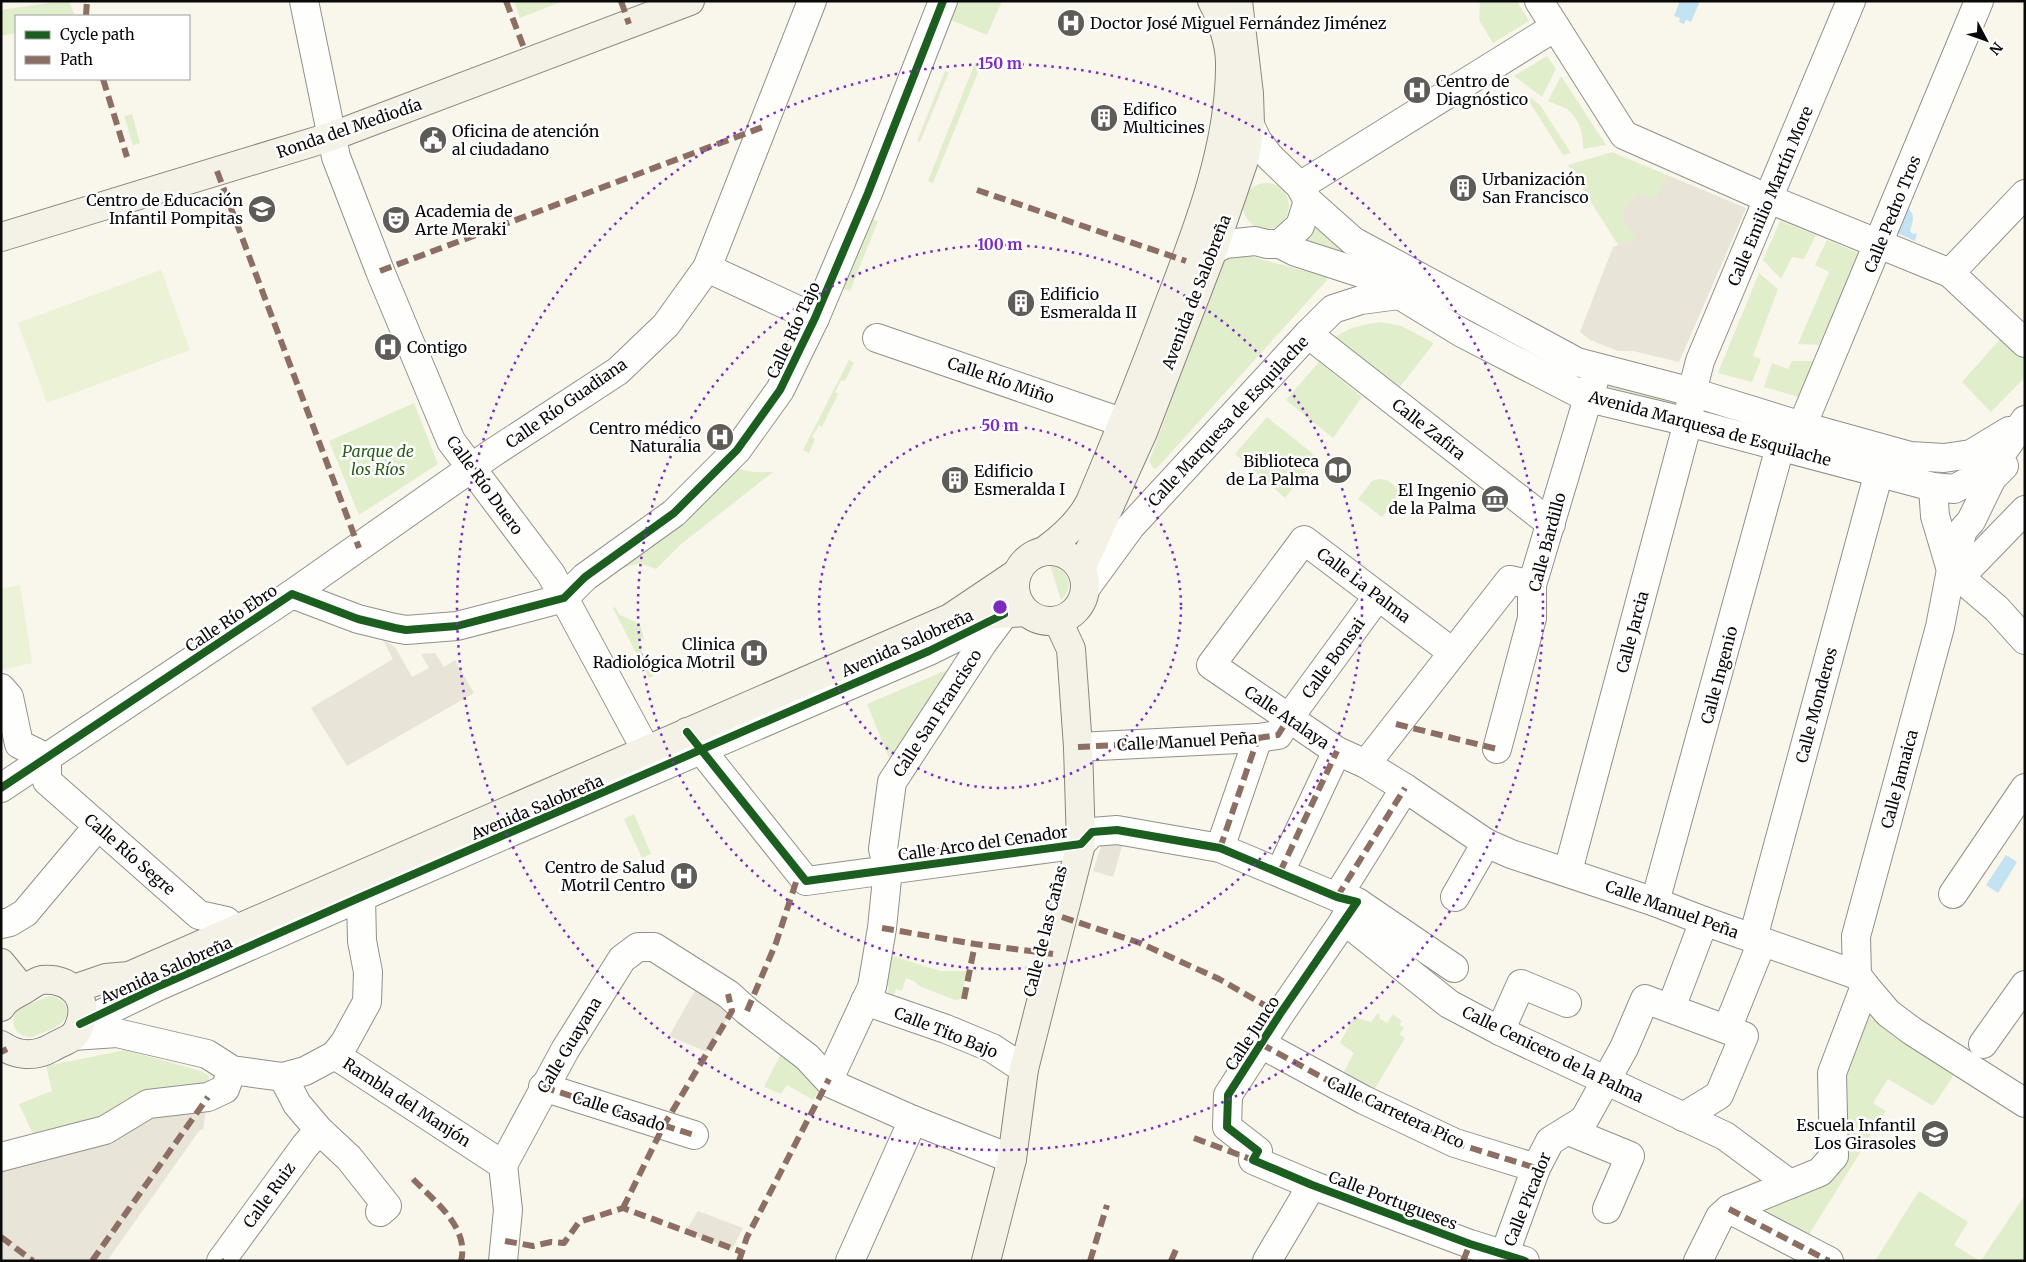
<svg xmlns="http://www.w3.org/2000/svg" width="2026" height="1262" font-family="Merriweather,serif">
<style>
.green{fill:#e1eecc}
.pitch{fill:#ebf2d6}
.plaza{fill:#e9e4d8}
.water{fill:#c3e2f2}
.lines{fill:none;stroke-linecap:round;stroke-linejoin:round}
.street-casing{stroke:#91908b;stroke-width:30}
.secondary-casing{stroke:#888682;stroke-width:30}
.street{stroke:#fefefc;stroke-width:28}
.secondary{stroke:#f4f2e7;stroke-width:28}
.quiet{stroke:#8d6e63;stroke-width:6;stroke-dasharray:12 6;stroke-linecap:butt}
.cycleway-casing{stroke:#fff;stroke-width:11}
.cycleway{stroke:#1b5e20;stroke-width:8}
.ring{fill:none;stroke:#7b2cbf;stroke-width:2.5;stroke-dasharray:2.5 5}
.labels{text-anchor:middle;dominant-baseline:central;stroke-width:5;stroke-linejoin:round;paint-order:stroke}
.poi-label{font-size:16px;fill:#090909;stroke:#fff;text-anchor:start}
.street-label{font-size:16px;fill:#090909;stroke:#fff}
.park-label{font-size:16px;font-style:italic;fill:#2a5f1c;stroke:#fff}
.centre{fill:#7b2cbf;stroke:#fff;stroke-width:2.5}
.ring-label{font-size:15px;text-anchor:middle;font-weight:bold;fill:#7b2cbf;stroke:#fff;stroke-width:5;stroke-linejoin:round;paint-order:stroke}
</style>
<rect width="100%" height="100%" fill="#f9f6ec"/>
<g class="green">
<polygon points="61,1 69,1 74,14 66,16 16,16 16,33 1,36 1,10"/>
<polygon points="514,1 563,1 520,18"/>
<polygon points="956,1 1002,1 987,35 949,19"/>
<polygon points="1480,1 1517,1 1529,21 1493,43 1479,20"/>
<polygon points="1547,56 1556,69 1542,97 1514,76"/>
<polygon points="975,63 981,65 933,183 928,181"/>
<polygon points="945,71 949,72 920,142 917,141"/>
<path d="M 1561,76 L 1606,145 L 1583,149 C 1584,135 1579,118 1567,109 C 1562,106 1553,104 1548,101 Z"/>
<polygon points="1523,92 1540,105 1571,153 1563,155"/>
<polygon points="132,114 140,143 133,145 124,116"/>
<polygon points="1612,152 1667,175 1656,200 1622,219 1637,238 1618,245 1568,165"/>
<circle cx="1266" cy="206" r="23"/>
<polygon points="871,219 878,221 850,291 843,288"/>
<polygon points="1780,221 1816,235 1804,259 1792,257 1781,279 1763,260"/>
<polygon points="1317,222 1465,313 1461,319 1303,242 1312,234"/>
<polygon points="1827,240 1861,254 1825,345 1798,344 1829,272 1815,265"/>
<polygon points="1242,254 1327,277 1327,280 1157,468 1154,469 1149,462 1224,258"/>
<polygon points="1759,273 1778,289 1753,356 1761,359 1752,382 1718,373"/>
<path d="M 1381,322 L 1401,326 L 1434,343 L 1396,392 L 1330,341 C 1347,328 1359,325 1381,322 Z"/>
<polygon points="2002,337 2025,358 2025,377 1991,412 1962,382"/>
<polygon points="849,360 854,363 845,381 841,380 835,392 838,394 822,427 819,425 812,437 815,439 809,453 803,450"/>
<polygon points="1792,361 1817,361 1802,398 1764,387 1772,363 1788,369"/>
<polygon points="1319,362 1362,397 1333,438 1286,400"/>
<polygon points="1608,380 1682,400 1679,412 1605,392"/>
<polygon points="414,403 438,464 359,515 329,441"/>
<polygon points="1267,417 1317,457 1285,498 1235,454"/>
<polygon points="738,469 755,472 773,472 680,545 656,569 639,563 620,569 669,535 696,512"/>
<polygon points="1379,479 1387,480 1402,492 1382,517 1358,499 1372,481"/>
<path d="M 1050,565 C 1069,570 1075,586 1061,600 Z"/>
<polygon points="615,607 620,615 640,624 644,638 638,640 644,658 648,657 653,676 649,678 613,608"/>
<polygon points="947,671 948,673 892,765 867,704 942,672"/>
<polygon points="634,814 651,854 642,858 624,819"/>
<polygon points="887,954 940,971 967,971 961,999 955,1000 919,986 914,981 906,978 902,991 896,989 893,998 887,996 889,987 879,981"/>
<path d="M 49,996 C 65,996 74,1013 60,1024 C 53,1030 43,1032 35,1036 C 21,1042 6,1024 17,1012 C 25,1004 39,1001 49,996 Z"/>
<polygon points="1378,1013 1380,1015 1379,1018 1387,1023 1393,1014 1402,1021 1400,1025 1404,1028 1400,1034 1405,1038 1371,1095 1340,1079 1354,1053 1340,1043 1354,1017 1371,1022"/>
<polygon points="1868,1013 1893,1036 1954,1075 1933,1106 1888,1079 1873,1103 1886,1111 1805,1241 1756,1209 1824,1180 1843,1076"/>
<polygon points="125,1050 201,1071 209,1076 208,1086 37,1143 19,1104 52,1091 46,1066"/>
<polygon points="783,1050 823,1083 813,1100 787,1085 781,1094 764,1087"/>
<polygon points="1919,1191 1968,1222 1954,1245 1980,1261 1875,1261"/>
<polygon points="2025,1195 2025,1261 1981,1261 1986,1253"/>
</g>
<g class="pitch">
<polygon points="161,270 190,350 47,403 18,323"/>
<polygon points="20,585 32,663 1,670 1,589"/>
</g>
<g class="plaza">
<polygon points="1667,175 1746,208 1679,362 1633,351 1618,351 1590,340 1580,332 1613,247 1636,238 1622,219 1625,206 1639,193 1656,199"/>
<polygon points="383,640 395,647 412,677 429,668 421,654 435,653 444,667 455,660 474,693 347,766 311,708 393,659"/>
<polygon points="1105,834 1124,840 1113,877 1093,871"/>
<polygon points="697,987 732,1011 707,1052 669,1036"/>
<polygon points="208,1097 203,1129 199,1131 107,1261 1,1261 1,1157"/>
<polygon points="698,1211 743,1228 732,1249 685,1232"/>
</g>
<g class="water">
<polygon points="1680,1 1700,1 1691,22 1686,20 1684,24 1679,22 1680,18 1674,16"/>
<path d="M 1907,208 C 1916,214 1913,221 1910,231 L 1913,234 L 1917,233 L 1915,241 L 1897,233 Z"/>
<polygon points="2006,855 2017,862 1998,893 1986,885"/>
</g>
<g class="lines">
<defs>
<g id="street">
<polyline points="304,1 336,157 380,271 451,441 551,574 646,750"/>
<polyline points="1539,1 1624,135 1769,199 1950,273 2025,343"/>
<polyline points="1250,125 1257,140 1269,156 1300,186 1308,201 1353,241 1577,362 1692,392 1802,426 1910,456 1944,458 1971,454 2009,431"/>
<polyline points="1300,186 1555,27"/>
<polyline points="1280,244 1300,226 1308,201"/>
<polyline points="1213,250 1225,244 1255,241 1267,244 1280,244 1296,252 1367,275 1462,333 1588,398 1688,422 1933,487 1954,489 1973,479 1999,457 2025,420"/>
<polyline points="707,268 815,318"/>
<polyline points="1950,273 2025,194"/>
<polyline points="1308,334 1551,524"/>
<polyline points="877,338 1124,423"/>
<polyline points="1802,426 1979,1"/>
<polyline points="2004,466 1992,478 1971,521 1963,530 1951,570 1940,627 1856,936 1857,975 1865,986 1888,1013 1912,1031 2025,1103"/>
<polyline points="1933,487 1935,516 1951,570 1997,609 2025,640"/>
<polyline points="1959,578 2025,510"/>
<polyline points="1085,589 1131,526 1308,334 1333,309 1361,300 1399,295"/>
<polyline points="292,594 491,454 618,371 666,325 707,268 812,1"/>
<polyline points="1452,652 1304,540 1211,665 1337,751 1366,764 1405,788 1486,843 1511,854 1655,902 1704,921 1857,975"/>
<polyline points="1,688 9,697 19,744 47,758 47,781 199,915 226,921 236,929"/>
<polyline points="687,732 806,881 1081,844 1092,832 1117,830 1220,848 1337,897 1357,902 1280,1014 1228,1095 1227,1127 1258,1151 1253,1160 1312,1185 1470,1244 1525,1261"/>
<polyline points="1078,747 1258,738 1278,735 1288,719 1378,596"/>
<polyline points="1497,749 1532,618 1532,585 1588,398 1594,381"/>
<polyline points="1366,764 1510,580 1532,585"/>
<polyline points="1,788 292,594 358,619 395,628 406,630 457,626 564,598 585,577 674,513 737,450 780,390 815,318 868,193 943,1"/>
<polyline points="1220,848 1258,738"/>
<polyline points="1568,871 1688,422 1692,392 1700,361 1851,1"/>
<polyline points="1280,872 1337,751"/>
<polyline points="1953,894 2025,788"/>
<polyline points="1337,897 1405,788"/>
<polyline points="1455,897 1486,843"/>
<polyline points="1357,902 1454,968"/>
<polyline points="1655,902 1780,447"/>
<polyline points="1344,920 1449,1004 1500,1031 1725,1136 1790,1184"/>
<polyline points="1,924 10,922 25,913 98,826"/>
<polyline points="1753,938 1879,472"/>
<polyline points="865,1001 946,1029 992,1048 1024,1069"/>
<polyline points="1671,1008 1704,921"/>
<polyline points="80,1024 159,986 361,897 929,651 1004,614"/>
<polyline points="1727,1029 1762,942"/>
<polyline points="1500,1031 1521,984 1567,1003"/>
<polyline points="73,1036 117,1033 207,1054 232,1070 283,1077 305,1071 335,1055 503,1165 508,1210 503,1261"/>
<polyline points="1261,1044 1364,1100 1455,1143 1536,1168"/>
<polyline points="1983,1044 2025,985"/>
<polyline points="335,1055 345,1042 367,1002 368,972 362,941 361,897 369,883"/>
<polyline points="283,1077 297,1104 319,1130 349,1158 387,1206 380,1212"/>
<polyline points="829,1079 872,987 882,928 888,869 883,849 892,782 982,644 1002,617"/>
<polyline points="543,1087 694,1135"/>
<polyline points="1569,1131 1630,1156 1607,1209"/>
<polyline points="1,1157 105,1130 148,1104 208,1097 225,1089 232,1070"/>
<polyline points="503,1165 565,1050 622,959 638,947 654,947 728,994 747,1011 807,1057 832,1084 913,1120 1012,1159"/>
<polyline points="1729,1209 1829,1261"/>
<polyline points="1505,1253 1536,1168 1550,1141 1584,1120 1624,1048 1645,999 1744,1036 1719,1095 1683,1117"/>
<polyline points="221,1261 305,1146 319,1130"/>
<polyline points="850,1261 913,1120"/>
<polyline points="1267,1261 1312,1185"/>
<polyline points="1698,1261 1720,1217 1729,1209 1820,1172 1834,1156 1832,1073 1865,986"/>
</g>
<g id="secondary">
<polyline points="1,237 333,136 690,1"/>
<circle cx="1050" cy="586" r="35"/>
<path d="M 1044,551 C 1062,538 1080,522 1090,502 C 1118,436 1144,371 1169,304 C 1198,229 1231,144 1230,62 C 1230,44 1221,17 1212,1"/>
<polyline points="1081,569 1143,432 1213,250 1245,157 1250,125 1249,94 1238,1"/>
<polyline points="951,618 1025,612"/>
<polyline points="1,963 23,990"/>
<polyline points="74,989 106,978 129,976 950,618 1017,573"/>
<path d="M 1,1007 C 7,997 15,995 25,989 C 30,986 36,981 42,980 C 67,978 88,994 81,1021 C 80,1026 76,1034 72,1037 C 66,1041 58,1044 51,1048 C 35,1057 17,1056 1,1045"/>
<polyline points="986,1261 1012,1159 1024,1069 1081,844 1078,747 1071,649 1058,621"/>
</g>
</defs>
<use href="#street" class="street-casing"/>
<use href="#secondary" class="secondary-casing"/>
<use href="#street" class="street"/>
<use href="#secondary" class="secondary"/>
<g class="quiet">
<polyline points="506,1 524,48"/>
<polyline points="621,1 629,24"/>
<polyline points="86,16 87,1"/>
<polyline points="103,79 127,157"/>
<polyline points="217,171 359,548"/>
<polyline points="977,190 1186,261"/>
<polyline points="380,271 763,127"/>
<polyline points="1396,724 1497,749"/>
<polyline points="1078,747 1258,738 1278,735 1288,719"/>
<polyline points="1220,848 1258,738"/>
<polyline points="1280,872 1337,751"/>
<polyline points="1337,897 1405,788"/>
<polyline points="1062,917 1140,943 1219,979 1280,1014"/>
<polyline points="882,928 975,944 1053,954"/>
<polyline points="964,999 975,944"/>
<polyline points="747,1011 776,943 799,873"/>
<polyline points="1261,1044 1364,1100 1455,1143 1536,1168"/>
<polyline points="1,1052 7,1049"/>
<polyline points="543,1087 694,1135"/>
<polyline points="1194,1138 1253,1160 1255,1158"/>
<path d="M 413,1179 C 433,1200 470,1227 461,1261"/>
<polyline points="623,1208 664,1125 732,1011 728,994"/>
<polyline points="1729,1209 1829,1261"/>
<polyline points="1,1237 33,1261"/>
<polyline points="505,1241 533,1246 551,1242 564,1243 579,1222 623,1208 742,1252"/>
<polyline points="221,1260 222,1261"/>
<polyline points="92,1261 208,1097"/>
<polyline points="739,1261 747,1237 829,1079"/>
<polyline points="1090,1261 1107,1205"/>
<polyline points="1171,1261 1178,1245"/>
<polyline points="1463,1261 1470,1244"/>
</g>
<defs>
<g id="cycleway">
<polyline points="687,732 806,881 1081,844 1092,832 1117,830 1220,848 1337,897 1357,902 1280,1014 1228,1095 1227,1127 1258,1151 1253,1160 1312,1185 1470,1244 1525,1261"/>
<polyline points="1,788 292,594 358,619 395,628 406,630 457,626 564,598 585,577 674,513 737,450 780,390 815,318 868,193 943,1"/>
<polyline points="80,1024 159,986 361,897 929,651 1004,614"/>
</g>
</defs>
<use href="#cycleway" class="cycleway-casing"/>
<use href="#cycleway" class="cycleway"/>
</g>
<g class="ring">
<circle cx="1000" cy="607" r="181"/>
<circle cx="1000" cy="607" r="362"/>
<circle cx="1000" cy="607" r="543"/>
</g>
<defs>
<symbol id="hospital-disc" viewBox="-11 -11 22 22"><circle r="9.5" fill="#5d5c58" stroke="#fff"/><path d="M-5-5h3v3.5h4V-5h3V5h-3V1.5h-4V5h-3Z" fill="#fff"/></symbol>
<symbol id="building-disc" viewBox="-11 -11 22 22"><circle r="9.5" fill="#5d5c58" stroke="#fff"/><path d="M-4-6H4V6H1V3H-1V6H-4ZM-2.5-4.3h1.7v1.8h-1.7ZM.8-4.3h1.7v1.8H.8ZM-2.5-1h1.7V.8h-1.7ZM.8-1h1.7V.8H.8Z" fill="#fff"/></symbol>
<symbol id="civic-disc" viewBox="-11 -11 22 22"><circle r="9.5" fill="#5d5c58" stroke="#fff"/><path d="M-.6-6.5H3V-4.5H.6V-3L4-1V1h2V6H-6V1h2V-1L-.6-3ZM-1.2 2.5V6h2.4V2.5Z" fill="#fff"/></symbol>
<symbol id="school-disc" viewBox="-11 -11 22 22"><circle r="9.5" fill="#5d5c58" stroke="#fff"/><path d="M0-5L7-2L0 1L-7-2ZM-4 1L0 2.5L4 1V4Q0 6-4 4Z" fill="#fff"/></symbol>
<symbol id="theatre-disc" viewBox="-11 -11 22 22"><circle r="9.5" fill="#5d5c58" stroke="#fff"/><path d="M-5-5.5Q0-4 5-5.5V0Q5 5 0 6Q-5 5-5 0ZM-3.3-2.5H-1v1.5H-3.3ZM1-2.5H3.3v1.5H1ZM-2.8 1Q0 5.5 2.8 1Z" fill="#fff"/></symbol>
<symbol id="library-disc" viewBox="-11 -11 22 22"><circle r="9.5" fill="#5d5c58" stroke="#fff"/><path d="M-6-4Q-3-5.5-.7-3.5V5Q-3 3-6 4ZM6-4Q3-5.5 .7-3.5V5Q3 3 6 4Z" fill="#fff"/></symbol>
<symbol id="museum-disc" viewBox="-11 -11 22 22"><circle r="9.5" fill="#5d5c58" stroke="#fff"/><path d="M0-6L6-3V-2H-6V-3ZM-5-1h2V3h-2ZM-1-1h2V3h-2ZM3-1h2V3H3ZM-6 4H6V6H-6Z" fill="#fff"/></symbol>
</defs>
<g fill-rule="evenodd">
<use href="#hospital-disc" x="1055" y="7" width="32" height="32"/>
<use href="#hospital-disc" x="1401" y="74" width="32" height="32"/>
<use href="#building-disc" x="1088" y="102" width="32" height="32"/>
<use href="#civic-disc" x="417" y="124" width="32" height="32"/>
<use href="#building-disc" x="1447" y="172" width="32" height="32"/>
<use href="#school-disc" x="246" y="193" width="32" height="32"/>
<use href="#theatre-disc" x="380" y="204" width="32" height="32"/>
<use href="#building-disc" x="1005" y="287" width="32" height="32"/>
<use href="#hospital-disc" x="372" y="331" width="32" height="32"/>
<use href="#hospital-disc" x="704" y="421" width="32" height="32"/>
<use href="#library-disc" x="1322" y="454" width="32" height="32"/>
<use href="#building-disc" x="939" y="464" width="32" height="32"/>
<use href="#museum-disc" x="1479" y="483" width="32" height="32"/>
<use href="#hospital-disc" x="738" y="637" width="32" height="32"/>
<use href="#hospital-disc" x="668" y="860" width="32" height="32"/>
<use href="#school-disc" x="1919" y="1118" width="32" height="32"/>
</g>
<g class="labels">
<g class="poi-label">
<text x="1090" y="23">Doctor José Miguel Fernández Jiménez</text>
<text x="1436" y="81">Centro de<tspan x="1436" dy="18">Diagnóstico</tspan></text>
<text x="1123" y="109">Edifico<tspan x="1123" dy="18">Multicines</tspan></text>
<text x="452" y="131">Oficina de atención<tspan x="452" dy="18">al ciudadano</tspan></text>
<text x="1482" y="179">Urbanización<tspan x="1482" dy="18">San Francisco</tspan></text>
<text x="243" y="200" text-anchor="end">Centro de Educación<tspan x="243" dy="18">Infantil Pompitas</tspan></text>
<text x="415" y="211">Academia de<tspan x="415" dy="18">Arte Meraki</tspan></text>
<text x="1040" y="294">Edificio<tspan x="1040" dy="18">Esmeralda II</tspan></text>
<text x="407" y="347">Contigo</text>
<text x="701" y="428" text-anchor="end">Centro médico<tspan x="701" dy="18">Naturalia</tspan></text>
<text x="1319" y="461" text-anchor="end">Biblioteca<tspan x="1319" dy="18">de La Palma</tspan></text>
<text x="974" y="471">Edificio<tspan x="974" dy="18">Esmeralda I</tspan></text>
<text x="1476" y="490" text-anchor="end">El Ingenio<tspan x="1476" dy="18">de la Palma</tspan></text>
<text x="735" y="644" text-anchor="end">Clinica<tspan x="735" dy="18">Radiológica Motril</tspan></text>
<text x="665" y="867" text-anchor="end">Centro de Salud<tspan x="665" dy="18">Motril Centro</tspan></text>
<text x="1916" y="1125" text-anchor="end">Escuela Infantil<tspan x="1916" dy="18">Los Girasoles</tspan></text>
</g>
<g class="street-label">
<text transform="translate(349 128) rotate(-19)">Ronda del Mediodía</text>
<text transform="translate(1770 196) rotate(-67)">Calle Emilio Martín More</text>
<text transform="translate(1892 214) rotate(-68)">Calle Pedro Tros</text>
<text transform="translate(1196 292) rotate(-69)">Avenida de Salobreña</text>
<text transform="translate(793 330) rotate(-65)">Calle Río Tajo</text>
<text transform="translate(1001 380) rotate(19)">Calle Río Miño</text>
<text transform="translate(566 403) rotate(-35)">Calle Río Guadiana</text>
<text transform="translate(1228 421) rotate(-47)">Calle Marquesa de Esquilache</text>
<text transform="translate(1710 428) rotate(15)">Avenida Marquesa de Esquilache</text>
<text transform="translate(1429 429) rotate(38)">Calle Zafira</text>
<text transform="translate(485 485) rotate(54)">Calle Río Duero</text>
<text transform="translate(1547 542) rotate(-75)">Calle Bardillo</text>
<text transform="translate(1364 585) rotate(37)">Calle La Palma</text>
<text transform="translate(231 618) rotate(-34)">Calle Río Ebro</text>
<text transform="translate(1632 632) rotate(-75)">Calle Jarcia</text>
<text transform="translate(907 643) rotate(-24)">Avenida Salobreña</text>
<text transform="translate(1333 658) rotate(-54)">Calle Bonsai</text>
<text transform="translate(1719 675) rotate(-75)">Calle Ingenio</text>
<text transform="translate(1816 705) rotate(-75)">Calle Monderos</text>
<text transform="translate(937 713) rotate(-57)">Calle San Francisco</text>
<text transform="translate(1287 717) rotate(34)">Calle Atalaya</text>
<text transform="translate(1187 741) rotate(-3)">Calle Manuel Peña</text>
<text transform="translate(1899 779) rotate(-75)">Calle Jamaica</text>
<text transform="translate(537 807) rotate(-23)">Avenida Salobreña</text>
<text transform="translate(983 843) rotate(-8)">Calle Arco del Cenador</text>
<text transform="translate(130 854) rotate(41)">Calle Río Segre</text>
<text transform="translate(1672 909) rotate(20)">Calle Manuel Peña</text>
<text transform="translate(1045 931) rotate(-76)">Calle de las Cañas</text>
<text transform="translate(166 970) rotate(-24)">Avenida Salobreña</text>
<text transform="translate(946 1032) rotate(22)">Calle Tito Bajo</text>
<text transform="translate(1252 1033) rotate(-57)">Calle Junco</text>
<text transform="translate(569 1045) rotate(-59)">Calle Guayana</text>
<text transform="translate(1553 1054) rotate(26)">Calle Cenicero de la Palma</text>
<text transform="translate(407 1102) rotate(33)">Rambla del Manjón</text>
<text transform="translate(619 1111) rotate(18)">Calle Casado</text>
<text transform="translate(1396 1112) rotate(25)">Calle Carretera Pico</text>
<text transform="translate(269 1195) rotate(-54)">Calle Ruiz</text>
<text transform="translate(1527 1199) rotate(-68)">Calle Picador</text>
<text transform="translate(1393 1200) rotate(21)">Calle Portugueses</text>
</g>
<g class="park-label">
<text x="378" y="451">Parque de<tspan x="378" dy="18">los Ríos</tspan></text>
</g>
</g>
<circle cx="1000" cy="607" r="8" class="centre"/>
<g class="ring-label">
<text x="1000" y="69">150 m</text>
<text x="1000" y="250">100 m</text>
<text x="1000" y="431">50 m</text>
</g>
<rect width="2026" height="1262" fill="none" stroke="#090909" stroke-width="5"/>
<rect x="15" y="15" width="175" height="65" fill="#ffffff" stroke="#9d9d9d"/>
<rect x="25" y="31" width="25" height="8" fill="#1b5e20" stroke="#9d9d9d"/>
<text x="60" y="40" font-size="15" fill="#090909">Cycle path</text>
<rect x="25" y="56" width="25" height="8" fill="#8d6e63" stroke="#9d9d9d"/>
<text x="60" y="65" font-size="15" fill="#090909">Path</text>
<g transform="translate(1986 40) rotate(131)" stroke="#ffffff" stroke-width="4" paint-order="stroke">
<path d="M0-4L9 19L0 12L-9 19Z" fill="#090909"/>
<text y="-8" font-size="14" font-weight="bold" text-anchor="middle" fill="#090909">N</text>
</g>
</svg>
